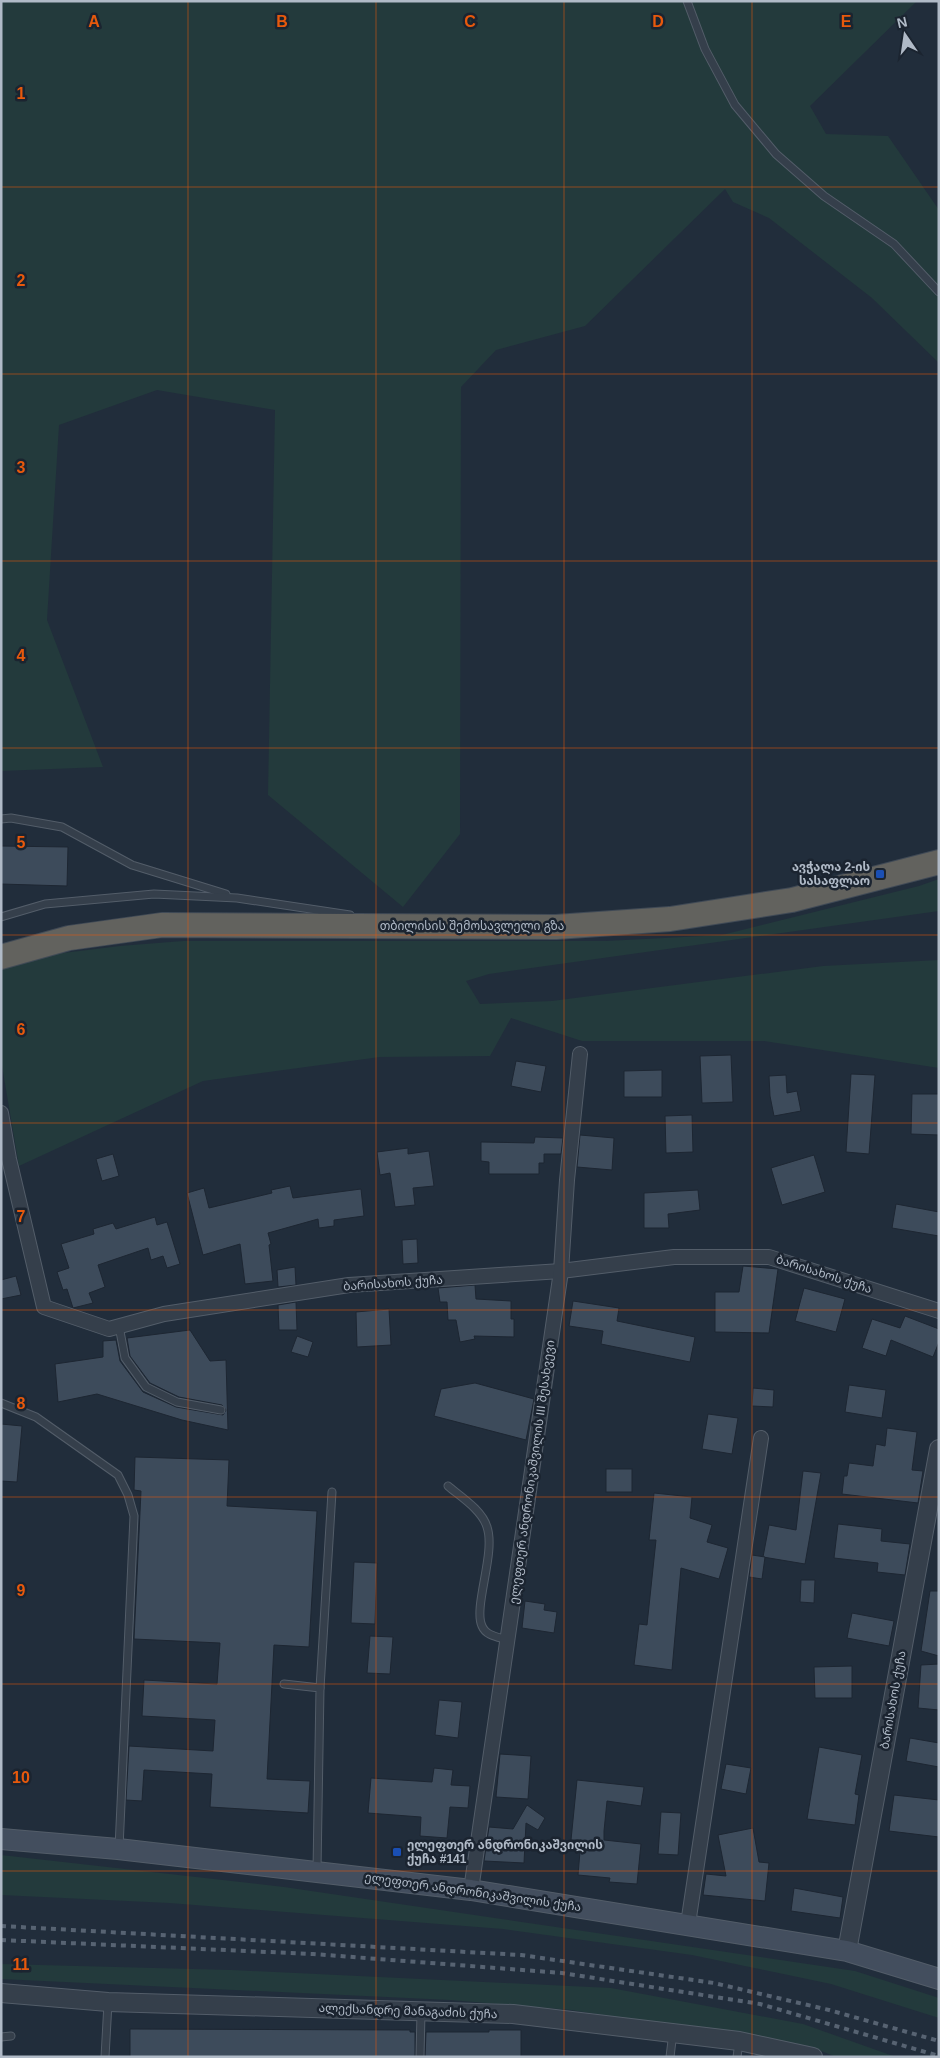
<svg xmlns="http://www.w3.org/2000/svg" width="940" height="2058" font-family="Helvetica,'Noto Sans Georgian',sans-serif">
<style>
.green{fill:#233a3c}
.building{fill:#3d4b5b;stroke:#1d2632}
.lines{fill:none;stroke-linecap:round;stroke-linejoin:round}
.service-casing{stroke:#535d69;stroke-width:9}
.minor-casing{stroke:#535d69;stroke-width:16}
.tertiary-casing{stroke:#535d69;stroke-width:20}
.secondary-casing{stroke:#535d69;stroke-width:22}
.trunk-casing{stroke:#404a56;stroke-width:26}
.service{stroke:#353f4b;stroke-width:7}
.minor{stroke:#353f4b;stroke-width:14}
.tertiary{stroke:#353f4b;stroke-width:18}
.secondary{stroke:#434e5e;stroke-width:20}
.trunk{stroke:#62625e;stroke-width:24}
.rail{stroke:#576372;stroke-width:4;stroke-dasharray:5 5;stroke-linecap:butt}
.grid{fill:none;stroke:#e8590c;stroke-width:1;stroke-opacity:0.55}
.transit-dot{fill:#1a4fb4;stroke:#1b2430;stroke-width:2}
.labels{text-anchor:middle;dominant-baseline:central;stroke-width:5;stroke-linejoin:round;paint-order:stroke}
.poi-label{font-size:12px;font-weight:bold;fill:#b0bac7;stroke:#1b2430;text-anchor:end}
.street-label{font-size:12px;fill:#b0bac7;stroke:#1b2430}
.grid-label{font-size:16px;text-anchor:middle;font-weight:bold;fill:#e8590c;stroke:#1b2430;stroke-width:5;stroke-linejoin:round;paint-order:stroke}
</style>
<rect width="100%" height="100%" fill="#212d3b"/>
<g class="green">
<polygon points="1,1 917,1 810,106 826,134 888,136 939,210 939,363 872,298 769,218 733,202 725,189 585,326 496,350 461,387 460,834 403,907 268,795 275,410 157,390 59,425 47,620 103,767 1,771"/>
<polygon points="939,879 939,911 489,974 466,981 480,1004 552,1001 823,966 939,960 939,1068 764,1041 582,1041 511,1018 490,1056 380,1057 203,1081 19,1166 1,1060 1,968 55,954 120,946 183,941 606,941 722,935 919,886"/>
<polygon points="1,1855 284,1887 855,1971 939,1998 939,2018 831,1984 692,1955 503,1929 169,1903 1,1895"/>
<polygon points="1,1964 232,1970 611,1988 803,2024 896,2057 836,2057 819,2050 571,2010 450,2000 1,1979"/>
</g>
<g class="building">
<polygon points="1,846 68,847 67,886 1,884"/>
<polygon points="731,1055 733,1102 702,1103 700,1056"/>
<polygon points="516,1061 546,1066 541,1092 511,1086"/>
<polygon points="662,1070 662,1097 624,1097 624,1071"/>
<polygon points="851,1074 875,1075 869,1154 846,1152"/>
<polygon points="786,1075 787,1093 797,1091 801,1111 774,1116 770,1096 769,1076"/>
<polygon points="912,1094 939,1094 939,1135 911,1134"/>
<polygon points="692,1115 693,1152 666,1153 665,1116"/>
<polygon points="580,1135 614,1138 612,1170 577,1167"/>
<polygon points="535,1137 563,1138 561,1154 544,1154 544,1163 539,1163 539,1174 489,1174 489,1162 481,1161 481,1142 534,1143"/>
<polygon points="408,1148 408,1154 429,1151 434,1186 413,1188 415,1205 395,1207 390,1173 380,1175 377,1152"/>
<polygon points="113,1154 119,1176 102,1181 96,1159"/>
<polygon points="814,1155 825,1192 782,1205 771,1168"/>
<polygon points="290,1186 293,1198 361,1189 364,1216 334,1220 334,1226 319,1228 318,1219 268,1233 271,1244 269,1245 273,1281 245,1284 240,1244 203,1255 187,1193 204,1188 209,1208 272,1193 271,1190"/>
<polygon points="698,1190 700,1210 668,1214 669,1228 644,1228 644,1193"/>
<polygon points="896,1204 939,1212 939,1236 892,1228"/>
<polygon points="155,1217 157,1225 167,1222 180,1264 167,1268 163,1256 151,1260 148,1248 98,1265 105,1287 89,1293 93,1303 73,1308 67,1289 63,1290 57,1272 69,1268 61,1244 94,1234 93,1229 113,1223 116,1229"/>
<polygon points="417,1239 418,1263 403,1264 402,1240"/>
<polygon points="743,1266 778,1269 769,1333 715,1332 715,1292 739,1292"/>
<polygon points="295,1267 296,1285 278,1287 277,1270"/>
<polygon points="16,1276 21,1295 1,1299 1,1280"/>
<polygon points="475,1285 476,1299 511,1301 511,1319 514,1319 514,1337 474,1336 475,1339 460,1342 456,1320 448,1320 447,1302 440,1302 438,1288"/>
<polygon points="804,1288 845,1299 836,1332 795,1321"/>
<polygon points="573,1301 619,1308 617,1321 695,1337 690,1362 601,1344 603,1331 569,1326"/>
<polygon points="296,1302 297,1330 279,1330 278,1305"/>
<polygon points="389,1309 391,1345 357,1347 356,1312"/>
<polygon points="905,1316 939,1329 939,1342 933,1357 891,1340 886,1356 862,1348 872,1319 900,1328"/>
<polygon points="190,1330 210,1361 226,1360 228,1430 182,1420 97,1394 58,1402 55,1364 103,1357 103,1341 116,1340 120,1361 143,1392 176,1407 223,1415 226,1410 222,1405 179,1397 150,1383 130,1356 127,1338"/>
<polygon points="297,1336 313,1342 308,1357 291,1352"/>
<polygon points="475,1383 534,1399 526,1440 434,1416 441,1389"/>
<polygon points="849,1385 886,1390 882,1418 845,1412"/>
<polygon points="753,1388 774,1390 773,1407 752,1406"/>
<polygon points="708,1414 738,1418 732,1454 702,1449"/>
<polygon points="1,1424 22,1426 17,1482 1,1481"/>
<polygon points="887,1428 917,1432 912,1470 923,1471 918,1503 842,1494 844,1476 847,1476 849,1463 873,1466 876,1444 885,1446"/>
<polygon points="135,1457 229,1460 227,1506 317,1511 309,1647 274,1645 267,1779 310,1781 308,1813 210,1807 212,1774 144,1770 142,1801 126,1800 129,1746 213,1751 215,1720 142,1716 144,1680 217,1684 220,1643 134,1639 141,1491 134,1490"/>
<rect x="606" y="1469" width="26" height="23"/>
<polygon points="803,1471 821,1473 805,1564 763,1557 769,1525 796,1530"/>
<polygon points="654,1493 692,1497 690,1518 712,1525 707,1542 728,1548 719,1579 681,1568 672,1670 634,1665 639,1624 647,1625 656,1540 649,1540"/>
<polygon points="838,1524 882,1529 881,1541 910,1544 905,1575 877,1572 878,1563 834,1558"/>
<polygon points="752,1555 765,1557 762,1579 749,1577"/>
<polygon points="354,1562 377,1563 375,1624 351,1623"/>
<polygon points="801,1580 815,1580 814,1603 800,1602"/>
<polygon points="930,1591 939,1591 939,1656 921,1651"/>
<polygon points="525,1601 545,1604 544,1610 557,1612 554,1633 522,1628"/>
<polygon points="852,1613 894,1621 889,1646 847,1638"/>
<polygon points="370,1636 393,1637 390,1674 367,1673"/>
<polygon points="939,1664 939,1710 918,1708 921,1665"/>
<polygon points="852,1666 852,1698 815,1698 814,1667"/>
<polygon points="439,1700 462,1702 458,1738 435,1735"/>
<polygon points="910,1738 939,1743 939,1767 906,1761"/>
<polygon points="819,1747 862,1755 855,1794 859,1795 855,1825 807,1819"/>
<polygon points="500,1754 531,1756 528,1799 496,1797"/>
<polygon points="726,1764 751,1768 746,1794 721,1789"/>
<polygon points="434,1768 453,1770 451,1785 470,1786 468,1808 450,1807 447,1838 420,1836 421,1817 368,1813 371,1778 432,1782"/>
<polygon points="577,1780 644,1787 641,1806 607,1801 604,1831 604,1840 641,1844 637,1884 609,1882 610,1878 578,1875 581,1840 571,1840"/>
<polygon points="894,1795 939,1800 939,1837 889,1831"/>
<polygon points="527,1805 545,1818 538,1830 526,1823 524,1863 484,1861 489,1827 513,1829"/>
<polygon points="661,1812 681,1813 678,1855 658,1854"/>
<polygon points="753,1828 759,1862 769,1863 765,1901 703,1895 706,1874 726,1876 718,1835"/>
<polygon points="794,1888 843,1897 840,1918 791,1911"/>
<polygon points="130,2029 410,2030 410,2032 415,2032 415,2057 130,2057"/>
<polygon points="489,2030 521,2030 521,2057 425,2057 426,2032 489,2032"/>
</g>
<g class="lines">
<defs>
<g id="service">
<polyline points="687,1 705,49 735,105 776,154 824,196 894,244 939,292"/>
<polyline points="1,819 11,818 62,827 132,865 226,894"/>
<polyline points="1,917 45,904 154,894 237,898 350,915"/>
<polyline points="119,1326 125,1358 146,1387 177,1402 221,1410"/>
<polyline points="1,1403 36,1417 118,1475 128,1495 134,1516 119,1848"/>
<path d="M 448,1486 C 461,1497 482,1510 487,1527 C 496,1553 473,1607 482,1626 C 486,1636 498,1637 508,1640"/>
<polyline points="284,1684 320,1688 317,1870"/>
<polyline points="320,1688 332,1492"/>
<polyline points="1,2037 11,2036"/>
<polyline points="105,2057 108,2003"/>
<polyline points="420,2057 421,2012"/>
<polyline points="670,2057 673,2032"/>
<polyline points="737,2057 739,2042"/>
</g>
<g id="minor">
<polyline points="1,1113 9,1159 44,1307 109,1329 164,1314 349,1285 561,1271 674,1257 769,1257 939,1311"/>
<polyline points="471,1890 561,1271 567,1180 580,1054"/>
<polyline points="688,1924 761,1438"/>
</g>
<g id="tertiary">
<polyline points="847,1951 939,1449"/>
<polyline points="1,1993 108,2002 513,2014 739,2041 813,2057"/>
</g>
<polyline id="secondary" points="1,1839 118,1849 471,1890 847,1951 939,1979"/>
<polyline id="trunk" points="1,957 69,938 162,925 556,927 670,919 792,900 939,862"/>
</defs>
<use href="#service" class="service-casing"/>
<use href="#minor" class="minor-casing"/>
<use href="#tertiary" class="tertiary-casing"/>
<use href="#secondary" class="secondary-casing"/>
<use href="#trunk" class="trunk-casing"/>
<use href="#service" class="service"/>
<use href="#minor" class="minor"/>
<use href="#tertiary" class="tertiary"/>
<use href="#secondary" class="secondary"/>
<use href="#trunk" class="trunk"/>
<g class="rail">
<polyline points="1,1926 521,1955 714,1983 829,2010 939,2041"/>
<polyline points="1,1940 313,1954 562,1973 760,2004 939,2056"/>
</g>
</g>
<path class="grid" d="M 188,1 L 188,2057M 376,1 L 376,2057M 564,1 L 564,2057M 752,1 L 752,2057M 1,187 L 939,187M 1,374 L 939,374M 1,561 L 939,561M 1,748 L 939,748M 1,935 L 939,935M 1,1123 L 939,1123M 1,1310 L 939,1310M 1,1497 L 939,1497M 1,1684 L 939,1684M 1,1871 L 939,1871"/>
<g class="transit-dot">
<rect x="875" y="869" width="10" height="10" rx="2.5"/>
<rect x="392" y="1847" width="10" height="10" rx="2.5"/>
</g>
<g class="labels">
<g class="poi-label">
<text x="870" y="867">ავჭალა 2-ის<tspan x="870" dy="14">სასაფლაო</tspan></text>
<text x="407" y="1845" text-anchor="start">ელეფთერ ანდრონიკაშვილის<tspan x="407" dy="14">ქუჩა #141</tspan></text>
</g>
<g class="street-label">
<text x="472" y="926">თბილისის შემოსავლელი გზა</text>
<text transform="translate(824 1274) rotate(18)">ბარისახოს ქუჩა</text>
<text transform="translate(393 1283) rotate(-4)">ბარისახოს ქუჩა</text>
<text transform="translate(532 1472) rotate(-82)">ელეფთერ ანდრონიკაშვილის III შესახვევი</text>
<text transform="translate(893 1700) rotate(-80)">ბარისახოს ქუჩა</text>
<text transform="translate(473 1892) rotate(8)">ელეფთერ ანდრონიკაშვილის ქუჩა</text>
<text transform="translate(408 2011) rotate(2)">ალექსანდრე მანაგაძის ქუჩა</text>
</g>
</g>
<g class="grid-label">
<text x="94" y="27">A</text>
<text x="282" y="27">B</text>
<text x="470" y="27">C</text>
<text x="658" y="27">D</text>
<text x="846" y="27">E</text>
<text x="21" y="99">1</text>
<text x="21" y="286">2</text>
<text x="21" y="473">3</text>
<text x="21" y="661">4</text>
<text x="21" y="848">5</text>
<text x="21" y="1035">6</text>
<text x="21" y="1222">7</text>
<text x="21" y="1409">8</text>
<text x="21" y="1596">9</text>
<text x="21" y="1783">10</text>
<text x="21" y="1970">11</text>
</g>
<rect width="940" height="2058" fill="none" stroke="#b0bac7" stroke-width="5"/>
<g transform="translate(905 35) rotate(347)" stroke="#1b2430" stroke-width="4" paint-order="stroke">
<path d="M0-4L9 19L0 12L-9 19Z" fill="#b0bac7"/>
<text y="-8" font-size="14" font-weight="bold" text-anchor="middle" fill="#b0bac7">N</text>
</g>
</svg>
